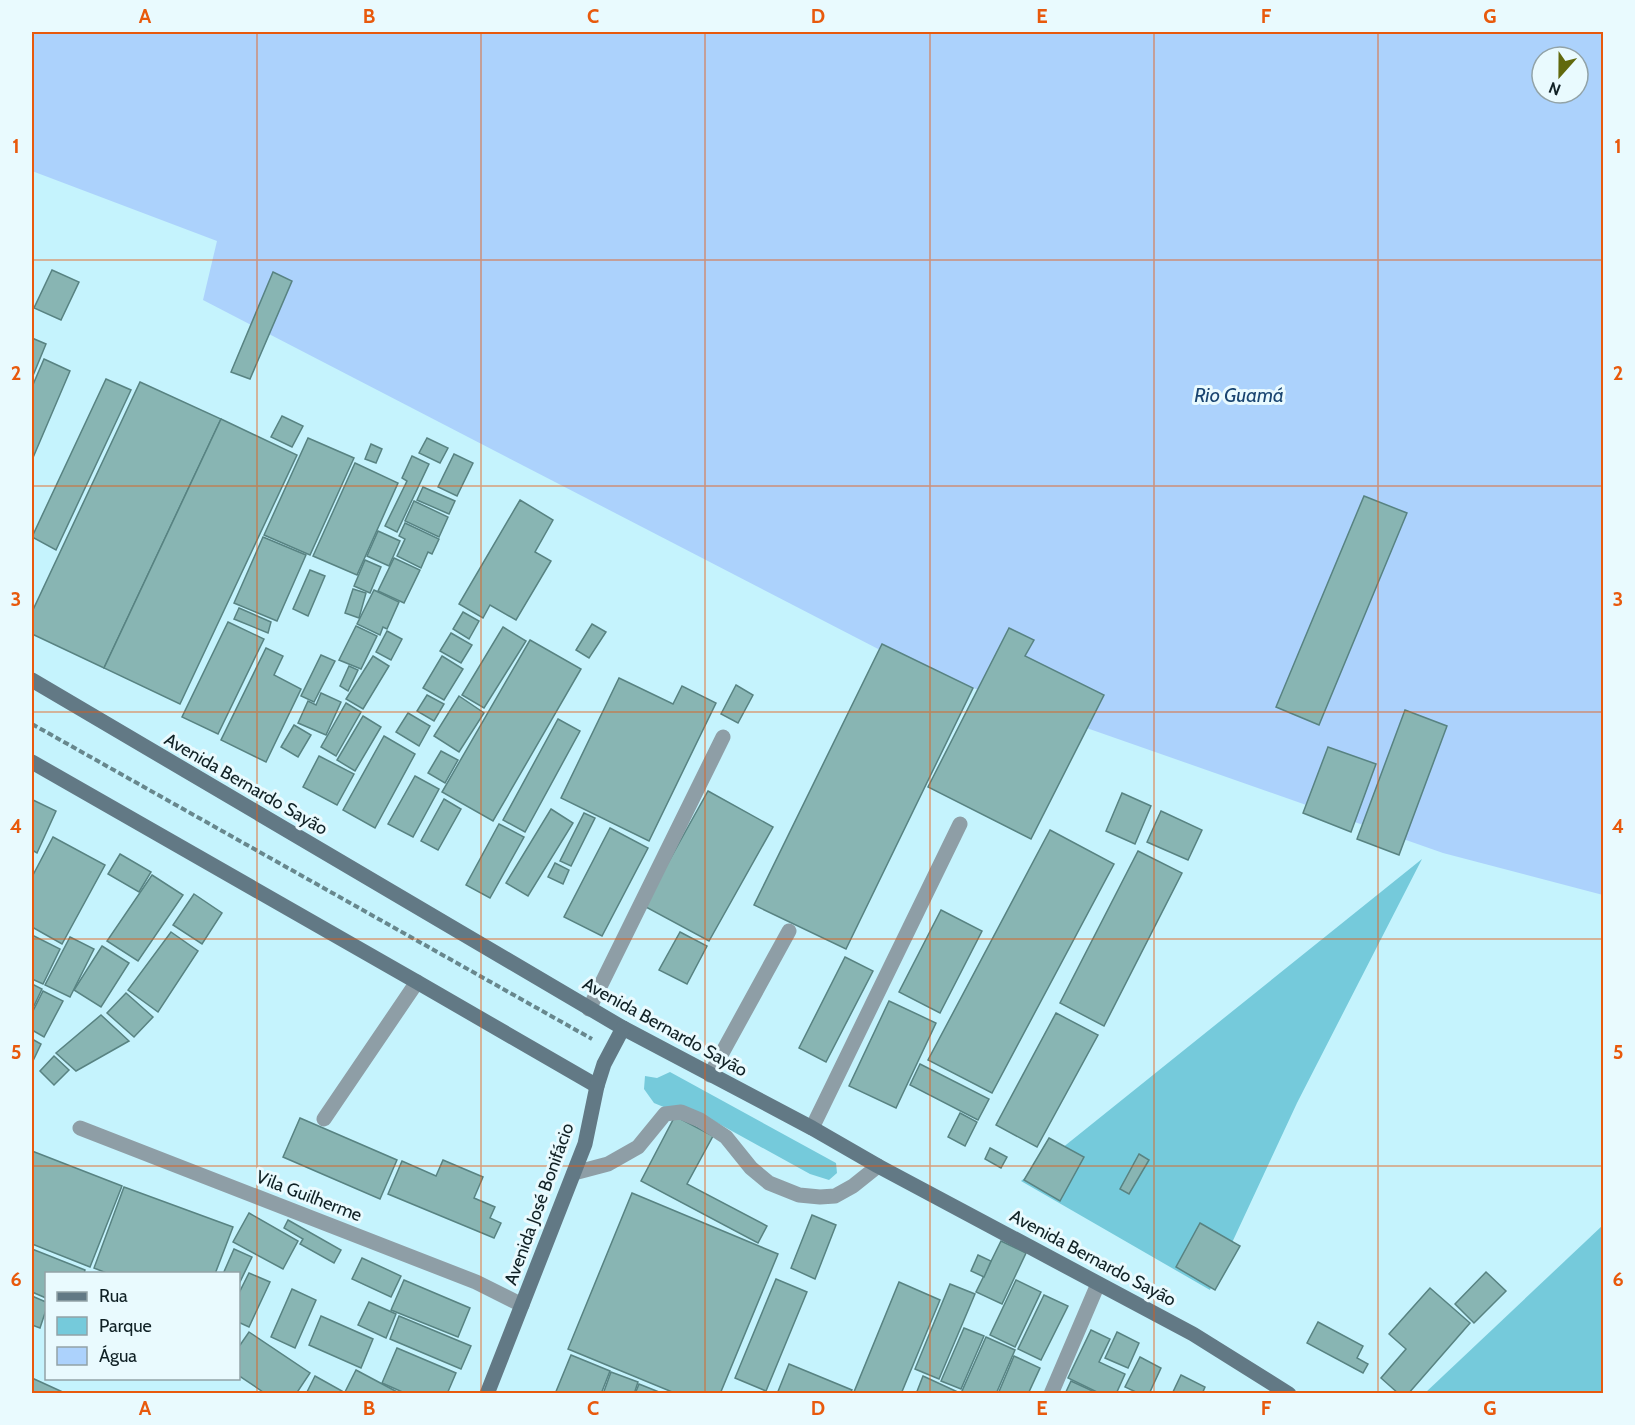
<svg xmlns="http://www.w3.org/2000/svg" width="1635" height="1425" font-family="Cabin,sans-serif">
<style>
.green{fill:#75cadb}
.water{fill:#acd2fc;fill-rule:evenodd}
.building{fill:#88b5b3;stroke:#588382;stroke-width:1.5}
.lines{fill:none;stroke-linecap:round;stroke-linejoin:round}
.path{stroke:#67878d;stroke-width:4;stroke-dasharray:6 3;stroke-linecap:butt}
.lane{stroke:#8e9ea6;stroke-width:15}
.street{stroke:#8e9ea6;stroke-width:15}
.secondary{stroke:#627985;stroke-width:15}
.grid{fill:none;stroke:#e8590c;stroke-width:1.5;stroke-opacity:0.55}
.labels{text-anchor:middle;dominant-baseline:central;stroke-width:6;stroke-linejoin:round;paint-order:stroke}
.street-label{font-size:18px;fill:#102125;stroke:#e9fafe}
.water-label{font-size:20px;font-style:italic;fill:#194571;stroke:#e9fafe}
.neatline{fill:none;stroke:#e8590c;stroke-width:2}
.grid-label{font-size:20px;text-anchor:middle;font-weight:bold;fill:#e8590c}
</style>
<rect width="100%" height="100%" fill="#c5f3fd"/>
<g class="green">
<polygon points="1422,859 1297,1103 1210,1290 1021,1181"/>
<polygon points="670,1072 836,1163 837,1173 829,1180 810,1174 712,1120 666,1108 654,1103 644,1089 645,1076 657,1078"/>
<polygon points="1603,1225 1603,1393 1425,1393"/>
</g>
<path class="water" d="M 32,32 L 1603,32 L 1603,895 L 1443,853 L 913,667 L 203,300 L 217,241 L 32,171 ZM 1542,57 L 1578,57 L 1578,93 L 1542,93 Z"/>
<g class="building">
<polygon points="52,270 79,282 61,320 34,308"/>
<polygon points="273,272 292,281 250,379 231,372"/>
<polygon points="32,338 46,344 32,378"/>
<polygon points="44,359 70,371 32,460 32,387"/>
<polygon points="106,379 131,390 56,550 32,537"/>
<polygon points="140,382 221,419 104,668 32,634 32,612"/>
<polygon points="282,416 303,426 292,447 271,437"/>
<polygon points="221,419 297,455 180,704 104,668"/>
<polygon points="308,438 354,458 310,555 264,535"/>
<polygon points="427,438 448,448 440,463 419,453"/>
<polygon points="371,444 382,449 376,463 365,459"/>
<polygon points="454,454 473,463 457,496 438,487"/>
<polygon points="412,456 429,464 397,532 385,526 407,481 402,478"/>
<polygon points="355,463 398,483 357,575 313,556"/>
<polygon points="423,487 455,501 449,514 417,500"/>
<polygon points="1364,496 1407,513 1319,725 1276,707"/>
<polygon points="520,500 553,520 535,552 551,561 516,620 490,605 483,618 459,604"/>
<polygon points="414,501 448,517 439,537 405,521"/>
<polygon points="405,523 439,539 432,554 428,552 421,568 397,556 405,539 399,536"/>
<polygon points="378,531 400,541 389,566 367,556"/>
<polygon points="263,537 306,555 277,621 234,603"/>
<polygon points="394,558 420,570 404,603 378,591"/>
<polygon points="365,560 381,567 370,593 354,586"/>
<polygon points="310,570 325,576 308,616 293,609"/>
<polygon points="353,589 366,593 359,618 345,613"/>
<polygon points="374,590 399,602 387,629 383,627 380,635 357,624"/>
<polygon points="239,608 271,622 268,633 234,619"/>
<polygon points="463,612 479,621 469,639 453,629"/>
<polygon points="228,622 264,639 218,734 182,717"/>
<polygon points="592,624 606,632 589,658 576,650"/>
<polygon points="356,626 377,636 361,669 339,660"/>
<polygon points="503,627 526,641 484,708 462,695"/>
<polygon points="1009,628 1034,640 1025,656 1104,695 1031,839 928,787"/>
<polygon points="387,631 402,639 391,660 376,652"/>
<polygon points="451,633 472,645 461,663 440,651"/>
<polygon points="530,640 581,669 493,821 442,792"/>
<polygon points="882,644 973,688 846,949 754,905"/>
<polygon points="266,648 283,656 274,675 301,689 266,762 221,740"/>
<polygon points="321,655 335,661 314,702 301,696"/>
<polygon points="373,656 389,666 363,709 346,699"/>
<polygon points="442,656 463,669 444,700 423,688"/>
<polygon points="349,666 358,670 348,691 340,686"/>
<polygon points="619,678 673,704 682,686 716,703 649,841 561,798"/>
<polygon points="736,685 753,695 738,723 721,714"/>
<polygon points="321,693 341,702 326,735 298,723 308,701 316,705"/>
<polygon points="427,695 444,704 434,721 417,711"/>
<polygon points="459,696 484,713 459,752 434,736"/>
<polygon points="346,703 361,712 336,756 321,747"/>
<polygon points="1405,710 1447,726 1399,855 1357,839"/>
<polygon points="408,713 430,726 419,746 396,732"/>
<polygon points="363,716 381,727 355,771 337,760"/>
<polygon points="558,719 580,731 525,832 503,820"/>
<polygon points="294,725 311,735 298,757 281,747"/>
<polygon points="384,736 415,754 375,828 343,810"/>
<polygon points="1328,747 1376,764 1351,832 1303,813"/>
<polygon points="441,751 458,760 445,783 428,773"/>
<polygon points="319,756 354,774 337,805 303,787"/>
<polygon points="415,776 439,789 413,837 388,824"/>
<polygon points="708,791 773,827 709,941 644,906"/>
<polygon points="1122,793 1151,806 1135,844 1106,831"/>
<polygon points="444,799 461,809 438,850 421,841"/>
<polygon points="33,800 56,811 37,853 32,850 32,803"/>
<polygon points="551,809 573,823 528,896 506,883"/>
<polygon points="1161,811 1202,830 1188,860 1147,842"/>
<polygon points="584,813 595,818 571,866 560,861"/>
<polygon points="499,824 524,837 490,898 466,885"/>
<polygon points="610,828 648,848 602,936 564,917"/>
<polygon points="1050,830 1114,864 992,1093 928,1060"/>
<polygon points="53,837 105,865 62,944 32,927 32,877"/>
<polygon points="1138,851 1182,873 1104,1026 1060,1003"/>
<polygon points="120,854 151,872 139,892 108,874"/>
<polygon points="555,863 569,870 563,884 548,877"/>
<polygon points="152,875 183,895 138,961 107,941"/>
<polygon points="194,894 222,913 202,944 173,925"/>
<polygon points="941,910 982,931 940,1013 899,992"/>
<polygon points="171,932 198,951 158,1012 128,990"/>
<polygon points="680,932 707,946 687,984 659,970"/>
<polygon points="32,935 60,949 43,984 32,979"/>
<polygon points="70,937 94,949 70,997 45,985"/>
<polygon points="102,946 129,963 101,1007 74,990"/>
<polygon points="845,957 873,971 826,1062 799,1048"/>
<polygon points="32,984 42,989 32,1010"/>
<polygon points="43,991 63,1001 44,1037 32,1030 32,1013"/>
<polygon points="126,993 153,1017 134,1037 107,1013"/>
<polygon points="889,1001 936,1023 896,1108 849,1086"/>
<polygon points="1056,1013 1098,1035 1037,1147 996,1125"/>
<polygon points="101,1015 129,1041 76,1071 56,1053"/>
<polygon points="32,1039 41,1044 32,1063"/>
<polygon points="54,1056 69,1070 54,1085 40,1071"/>
<polygon points="920,1064 989,1099 978,1120 910,1085"/>
<polygon points="960,1113 977,1122 965,1146 948,1137"/>
<polygon points="675,1116 713,1136 687,1184 767,1226 758,1243 641,1181"/>
<polygon points="300,1118 397,1160 380,1199 283,1157"/>
<polygon points="1049,1138 1084,1157 1060,1201 1024,1180"/>
<polygon points="990,1148 1007,1157 1001,1168 985,1159"/>
<polygon points="32,1151 122,1186 90,1267 32,1244"/>
<polygon points="1139,1154 1149,1160 1129,1194 1120,1189"/>
<polygon points="443,1160 483,1177 474,1198 495,1207 490,1218 501,1223 494,1238 388,1194 402,1161 436,1176"/>
<polygon points="124,1187 233,1227 215,1274 109,1274 94,1268"/>
<polygon points="632,1193 778,1254 720,1394 677,1394 568,1349"/>
<polygon points="249,1213 298,1241 283,1269 233,1242"/>
<polygon points="812,1215 836,1225 815,1279 791,1268"/>
<polygon points="288,1220 341,1250 334,1263 300,1244 303,1239 284,1228"/>
<polygon points="1200,1223 1240,1246 1215,1290 1176,1267"/>
<polygon points="1001,1241 1026,1253 1002,1304 976,1292"/>
<polygon points="32,1249 85,1270 84,1274 46,1274 46,1298 32,1292"/>
<polygon points="234,1249 252,1257 239,1284 238,1274 223,1274"/>
<polygon points="978,1255 991,1261 984,1277 971,1271"/>
<polygon points="362,1258 401,1276 391,1297 352,1279"/>
<polygon points="1486,1272 1506,1291 1474,1323 1455,1304"/>
<polygon points="249,1273 270,1282 249,1327 238,1322 238,1295"/>
<polygon points="776,1279 807,1292 766,1391 735,1378"/>
<polygon points="404,1280 470,1308 458,1337 391,1310"/>
<polygon points="1016,1280 1041,1292 1015,1347 990,1335"/>
<polygon points="899,1282 940,1300 901,1394 858,1394 854,1392"/>
<polygon points="950,1284 975,1294 939,1379 915,1369"/>
<polygon points="1430,1288 1470,1323 1408,1394 1399,1394 1381,1378 1406,1349 1389,1334"/>
<polygon points="292,1289 316,1300 295,1348 271,1337"/>
<polygon points="1044,1295 1068,1306 1041,1360 1018,1349"/>
<polygon points="32,1296 46,1302 46,1310 40,1328 32,1325"/>
<polygon points="369,1302 396,1314 386,1338 358,1325"/>
<polygon points="321,1316 373,1339 361,1368 309,1345"/>
<polygon points="399,1316 471,1346 461,1369 390,1339"/>
<polygon points="1318,1322 1363,1346 1357,1358 1368,1364 1363,1373 1307,1343"/>
<polygon points="964,1328 984,1336 961,1389 941,1381"/>
<polygon points="1091,1330 1110,1339 1099,1362 1125,1374 1116,1394 1101,1394 1068,1378"/>
<polygon points="249,1332 310,1373 296,1394 266,1394 238,1375 238,1348"/>
<polygon points="1117,1332 1139,1343 1128,1368 1105,1358"/>
<polygon points="986,1337 1015,1350 996,1394 968,1394 962,1391"/>
<polygon points="397,1348 456,1373 447,1394 407,1394 382,1383"/>
<polygon points="571,1355 610,1371 601,1394 555,1394"/>
<polygon points="1014,1356 1040,1368 1028,1394 998,1394"/>
<polygon points="1140,1357 1161,1368 1149,1394 1140,1394 1125,1387"/>
<polygon points="789,1364 852,1390 850,1394 777,1394"/>
<polygon points="356,1370 401,1394 344,1394"/>
<polygon points="611,1372 638,1382 634,1394 603,1394"/>
<polygon points="1181,1375 1205,1387 1202,1394 1172,1394"/>
<polygon points="315,1376 342,1391 340,1394 306,1394"/>
<polygon points="923,1376 962,1394 916,1394"/>
<polygon points="32,1378 67,1394 32,1394"/>
<polygon points="1071,1381 1099,1394 1065,1394"/>
<polygon points="639,1384 664,1394 635,1394"/>
</g>
<g class="lines">
<polyline class="path" points="32,724 592,1039"/>
<g class="lane">
<polyline points="589,1009 723,737"/>
<polyline points="710,1075 789,931"/>
<polyline points="324,1119 417,982"/>
<polyline points="80,1128 476,1282 522,1305"/>
<polyline points="812,1128 960,824"/>
<polyline points="574,1173 608,1164 638,1147 665,1114 681,1112 700,1120 726,1137 751,1168 769,1183 799,1195 820,1197 835,1196 853,1186 878,1166"/>
</g>
<polyline class="street" points="1051,1394 1098,1284"/>
<g class="secondary">
<polyline points="32,680 623,1028 812,1128 878,1166 1193,1334 1289,1394"/>
<polyline points="32,762 417,982 597,1086"/>
<polyline points="487,1394 585,1144 597,1086 604,1064 623,1028"/>
</g>
</g>
<path class="grid" d="M 257,32 L 257,1394M 481,32 L 481,1394M 705,32 L 705,1394M 930,32 L 930,1394M 1154,32 L 1154,1394M 1378,32 L 1378,1394M 32,260 L 1604,260M 32,486 L 1604,486M 32,712 L 1604,712M 32,939 L 1604,939M 32,1166 L 1604,1166"/>
<g class="labels">
<g class="street-label">
<text transform="translate(246 784) rotate(30)">Avenida Bernardo Sayão</text>
<text transform="translate(665 1027) rotate(29)">Avenida Bernardo Sayão</text>
<text transform="translate(309 1196) rotate(21)">Vila Guilherme</text>
<text transform="translate(539 1204) rotate(-70)">Avenida José Bonifácio</text>
<text transform="translate(1093 1258) rotate(28)">Avenida Bernardo Sayão</text>
</g>
<g class="water-label">
<text x="1239" y="395">Rio Guamá</text>
</g>
</g>
<rect width="1635" height="1425" fill="none" stroke="#e9fafe" stroke-width="66"/>
<rect x="45" y="1272" width="195" height="108" fill="#e9fafe" stroke="#92a3a7" stroke-width="1.5"/>
<rect x="57" y="1292" width="30" height="9" fill="#627985" stroke="#92a3a7" stroke-width="1.5"/>
<text x="99" y="1302" font-size="18" fill="#102125">Rua</text>
<rect x="57" y="1317" width="30" height="18" fill="#75cadb" stroke="#92a3a7" stroke-width="1.5"/>
<text x="99" y="1332" font-size="18" fill="#102125">Parque</text>
<rect x="57" y="1347" width="30" height="18" fill="#acd2fc" stroke="#92a3a7" stroke-width="1.5"/>
<text x="99" y="1362" font-size="18" fill="#102125">Água</text>
<g transform="translate(1560 75) rotate(201)"><circle r="28" fill="#e9fafe" stroke="#92a3a7" stroke-width="1.5"/>
<path d="M0-4.5L10 22L0 15L-10 22Z" fill="#61690d"/>
<text y="-9" font-size="16" font-weight="bold" text-anchor="middle" fill="#102125">N</text>
</g>
<rect x="33" y="33" width="1569" height="1359" class="neatline"/>
<g class="grid-label">
<text x="145" y="23">A</text>
<text x="369" y="23">B</text>
<text x="593" y="23">C</text>
<text x="818" y="23">D</text>
<text x="1042" y="23">E</text>
<text x="1266" y="23">F</text>
<text x="1490" y="23">G</text>
<text x="16" y="153">1</text>
<text x="1618" y="153">1</text>
<text x="16" y="380">2</text>
<text x="1618" y="380">2</text>
<text x="16" y="606">3</text>
<text x="1618" y="606">3</text>
<text x="16" y="833">4</text>
<text x="1618" y="833">4</text>
<text x="16" y="1059">5</text>
<text x="1618" y="1059">5</text>
<text x="16" y="1286">6</text>
<text x="1618" y="1286">6</text>
<text x="145" y="1415">A</text>
<text x="369" y="1415">B</text>
<text x="593" y="1415">C</text>
<text x="818" y="1415">D</text>
<text x="1042" y="1415">E</text>
<text x="1266" y="1415">F</text>
<text x="1490" y="1415">G</text>
</g>
</svg>
